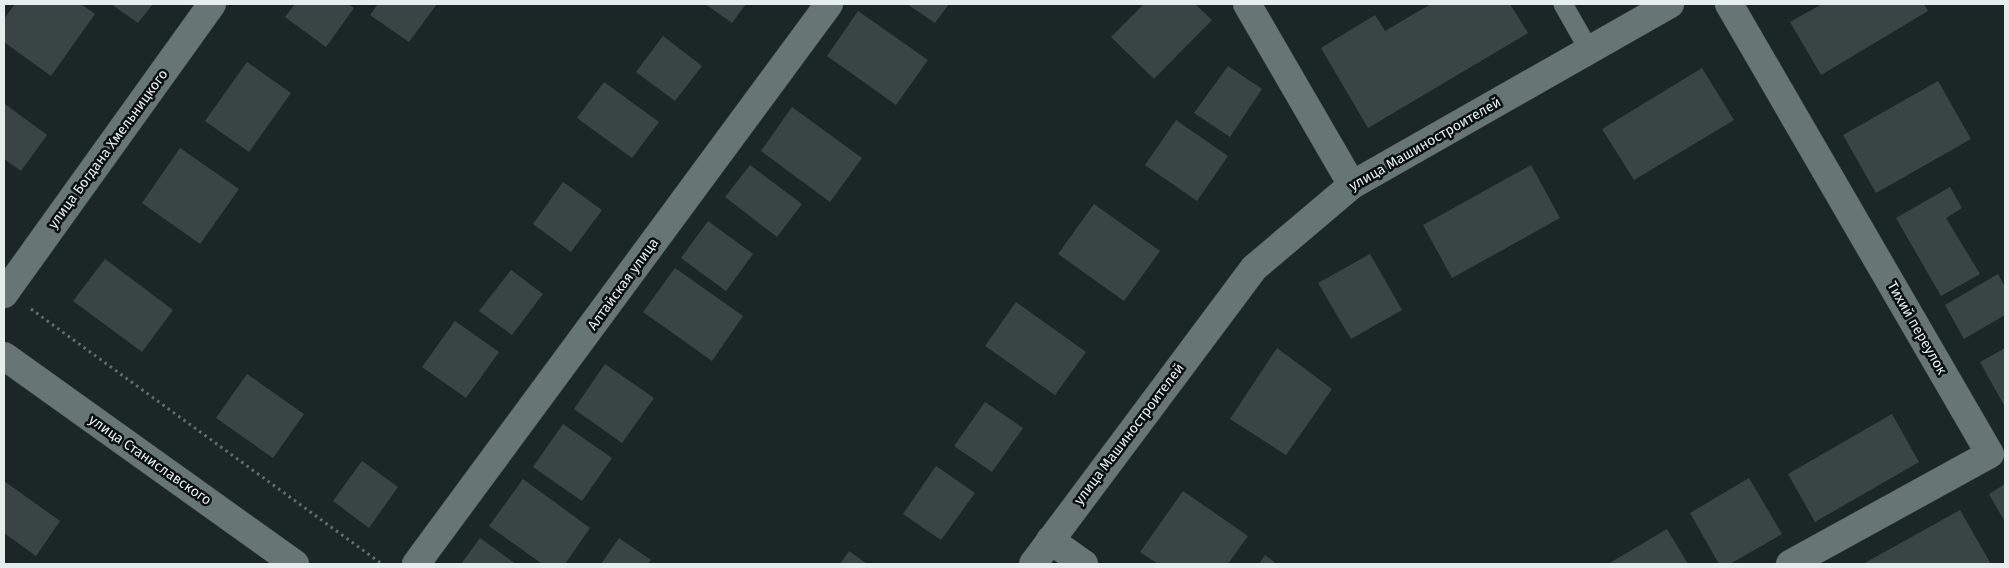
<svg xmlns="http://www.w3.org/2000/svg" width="2009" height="568" font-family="'Fira Sans',sans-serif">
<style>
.building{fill:#394545}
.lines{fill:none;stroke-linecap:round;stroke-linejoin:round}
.service-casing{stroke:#364141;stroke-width:20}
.minor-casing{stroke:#364141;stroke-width:29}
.secondary-casing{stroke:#364141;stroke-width:29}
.path{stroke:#626d6c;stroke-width:3;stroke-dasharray:2.5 4;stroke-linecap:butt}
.service{stroke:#677574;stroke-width:19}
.minor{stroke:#677574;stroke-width:28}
.secondary{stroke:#677574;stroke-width:28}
.labels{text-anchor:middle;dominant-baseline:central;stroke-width:5;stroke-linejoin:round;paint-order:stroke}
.street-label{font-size:14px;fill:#e6eeed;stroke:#090f0f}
</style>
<rect width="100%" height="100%" fill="#1b2727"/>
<g class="building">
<polygon points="15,4 81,4 95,14 51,76 4,42 4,19"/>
<polygon points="111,4 153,4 138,23"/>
<polygon points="295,4 348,4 354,8 326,47 285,17"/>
<polygon points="378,4 437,4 409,42 370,15"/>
<polygon points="705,4 746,4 732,23"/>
<polygon points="907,4 949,4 935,23"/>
<polygon points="1144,4 1195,4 1212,20 1154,79 1111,37"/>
<polygon points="1431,4 1510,4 1528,33 1368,128 1321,48 1375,15 1385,31"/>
<polygon points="1822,4 1924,4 1928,11 1821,75 1790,22"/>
<polygon points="858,11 928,60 896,105 827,56"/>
<polygon points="663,36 702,66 675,101 636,72"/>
<polygon points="247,62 291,93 249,152 205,121"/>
<polygon points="1228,66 1262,89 1230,137 1194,113"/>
<polygon points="1702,68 1734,120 1634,180 1602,129"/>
<polygon points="1938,81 1971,139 1876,193 1843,135"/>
<polygon points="604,82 659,122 632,158 577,118"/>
<polygon points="5,104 47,135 21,171 4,159"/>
<polygon points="792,107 862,158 830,202 761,151"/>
<polygon points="1176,120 1228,156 1197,201 1145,165"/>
<polygon points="180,148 239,189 200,244 142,203"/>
<polygon points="750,165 802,204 777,237 725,197"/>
<polygon points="1531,165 1560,218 1452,278 1423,225"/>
<polygon points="563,182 602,210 571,252 533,224"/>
<polygon points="1950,187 1962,208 1946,218 1980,274 1941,296 1896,218"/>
<polygon points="1094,204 1160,251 1124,301 1058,254"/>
<polygon points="708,221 753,254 726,291 681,258"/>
<polygon points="1370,254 1402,310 1351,339 1318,283"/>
<polygon points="105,259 173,310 142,352 73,301"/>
<polygon points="675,268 743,316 712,361 643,312"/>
<polygon points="511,270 543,294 512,335 479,311"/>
<polygon points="1998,274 2005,287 2005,315 1964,339 1945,305"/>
<polygon points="1016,302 1086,352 1055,395 985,346"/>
<polygon points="455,321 499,352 466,398 422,367"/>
<polygon points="1277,348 1332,389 1286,455 1230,419"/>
<polygon points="2005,348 2005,407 1980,362"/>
<polygon points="605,364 654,398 622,443 574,409"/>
<polygon points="247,374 304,414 273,458 216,418"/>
<polygon points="985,402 1023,428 992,472 954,446"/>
<polygon points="1892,414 1919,462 1815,522 1788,474"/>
<polygon points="563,424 612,458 582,501 533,467"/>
<polygon points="362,461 398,487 369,528 333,501"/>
<polygon points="936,466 975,493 941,540 903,514"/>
<polygon points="1749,478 1782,534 1730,564 1719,564 1690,513"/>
<polygon points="523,479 590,528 565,564 542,564 489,526"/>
<polygon points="4,481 60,521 36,556 4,533"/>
<polygon points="2005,484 2005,522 1989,494"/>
<polygon points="1183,491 1248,536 1228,564 1158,564 1140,552"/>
<polygon points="1960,510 1991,564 1863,564"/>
<polygon points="1667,529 1688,564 1608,564"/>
<polygon points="480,538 516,564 461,564"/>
<polygon points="619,538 651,560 648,564 601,564"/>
<polygon points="849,551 867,564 840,564"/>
<polygon points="1265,555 1277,564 1259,564"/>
</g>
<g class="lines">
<defs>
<polyline id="service" points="1563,4 1589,50"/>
<g id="minor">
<polyline points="1247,4 1352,185"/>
<polyline points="1729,4 1990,454 1790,564"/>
<polyline points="4,294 212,4"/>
<polyline points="1050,540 1084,564"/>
<polyline points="416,564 829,4"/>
<polyline points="1033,564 1254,268 1352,185 1670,4"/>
</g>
<polyline id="secondary" points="4,356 295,564"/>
</defs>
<use href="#service" class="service-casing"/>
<use href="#minor" class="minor-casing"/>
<use href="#secondary" class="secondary-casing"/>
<polyline class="path" points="31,309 382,564"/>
<use href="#service" class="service"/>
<use href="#minor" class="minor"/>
<use href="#secondary" class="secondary"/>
</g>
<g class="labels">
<g class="street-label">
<text transform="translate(1425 144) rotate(-30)">улица Машиностроителей</text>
<text transform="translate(108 149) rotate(-54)">улица Богдана Хмельницкого</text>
<text transform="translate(623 284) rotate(-54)">Алтайская улица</text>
<text transform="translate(1917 328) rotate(60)">Тихий переулок</text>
<text transform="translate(1129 434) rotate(-53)">улица Машиностроителей</text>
<text transform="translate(150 460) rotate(35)">улица Станиславского</text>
</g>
</g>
<rect width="2009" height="568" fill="none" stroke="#e6eeed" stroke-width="10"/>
</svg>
